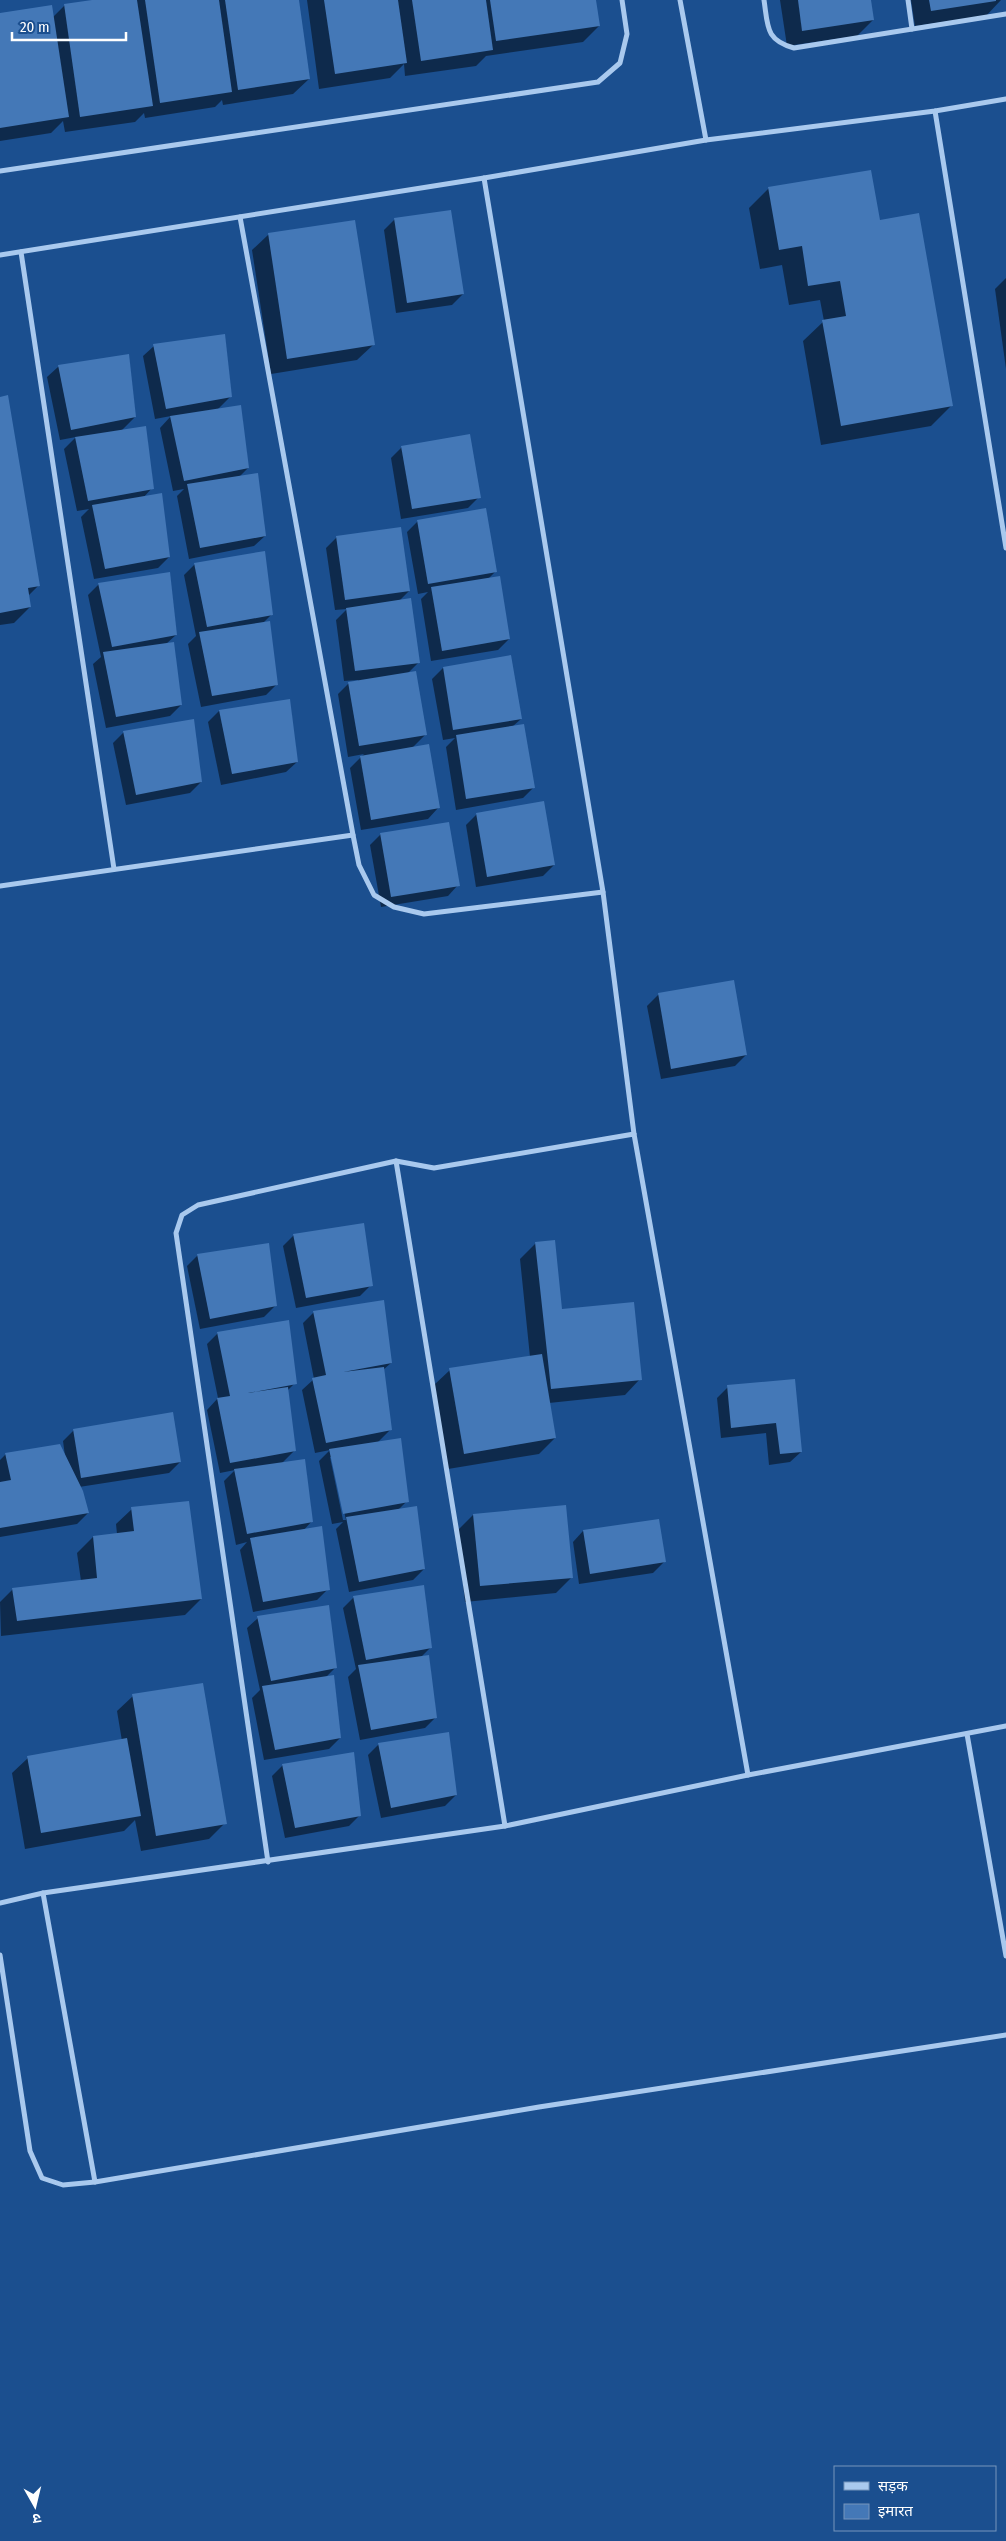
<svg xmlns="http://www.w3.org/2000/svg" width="1006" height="2541" font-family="'Fira Sans Condensed','Noto Sans Devanagari',sans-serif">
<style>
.shadow{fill:#0007;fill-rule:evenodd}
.building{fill:#4478b7}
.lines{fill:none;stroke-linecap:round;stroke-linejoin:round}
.street{stroke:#a9c9ee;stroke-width:5}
</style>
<rect width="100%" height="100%" fill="#1b4f8f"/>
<g class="shadow">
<polygon points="100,0 298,0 309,79 293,94 223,105 222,100 215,107 145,118 144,113 135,122 65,132 63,121 51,133 0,141 0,14 53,17 65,5"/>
<polygon points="307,0 595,0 599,26 583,42 486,56 476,66 405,76 404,64 390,78 319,89"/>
<polygon points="780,0 870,0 873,20 857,36 787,46"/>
<polygon points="911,0 1001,0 986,16 915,26"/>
<polygon points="769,188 879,221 951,406 931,426 821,445 803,341 824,321 820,300 789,305 782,265 760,269 749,208"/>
<polygon points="395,219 463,294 452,305 396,313 384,230"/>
<polygon points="354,221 373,345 357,360 271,374 252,250 268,235"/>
<polygon points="1006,278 1006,369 995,289"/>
<polygon points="154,346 231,396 217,410 248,468 238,478 265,536 254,546 189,559 177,496 184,489 173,491 160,428 171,416 155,419 143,356"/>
<polygon points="128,356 135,417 121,431 152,488 143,498 169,557 158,568 94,579 81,517 89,509 77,511 64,449 76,437 60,440 47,377 58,367"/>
<polygon points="0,398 39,585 28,596 30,607 14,623 0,625"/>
<polygon points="402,447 479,497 468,508 401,519 391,458"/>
<polygon points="418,521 495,572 488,579 509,639 498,650 431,661 421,599 428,592 418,594 407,532"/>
<polygon points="337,537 409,591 399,601 419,662 407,674 426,734 412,748 438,808 428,819 361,830 350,768 364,754 348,757 338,694 348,684 359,682 358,680 344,681 336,620 347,609 335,610 326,548"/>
<polygon points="195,564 272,614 262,624 277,684 266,695 201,707 188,644 196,636 184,575"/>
<polygon points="99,584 176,635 166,644 181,705 170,716 106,728 93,664 101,657 88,595"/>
<polygon points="443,668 521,719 512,727 534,787 523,798 456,810 446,747 455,738 443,740 432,679"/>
<polygon points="289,700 297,762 286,772 221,785 208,722 219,711"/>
<polygon points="124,732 201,782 190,793 126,805 113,743"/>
<polygon points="477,814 554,865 543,876 476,887 466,825"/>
<polygon points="381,834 458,885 448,896 381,907 370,845"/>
<polygon points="733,981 746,1055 735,1066 661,1079 647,1006 658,995"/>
<polygon points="294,1235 371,1285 360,1296 296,1308 283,1246"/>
<polygon points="536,1243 560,1311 640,1379 625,1395 549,1403 555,1438 539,1454 448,1469 434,1385 450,1370 530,1357 520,1259"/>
<polygon points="198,1255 275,1306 264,1317 200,1329 187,1266"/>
<path d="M 314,1312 L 391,1363 L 383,1370 L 390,1430 L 377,1443 L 407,1501 L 398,1510 L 424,1569 L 413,1580 L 349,1592 L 336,1529 L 343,1522 L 332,1524 L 319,1461 L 330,1450 L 315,1453 L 302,1390 L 314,1379 L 303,1323 ZM 330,1457 L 332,1457 L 346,1520 L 343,1520 Z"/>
<polygon points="218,1333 295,1383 287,1391 295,1450 281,1464 312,1521 303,1531 328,1589 317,1600 253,1612 240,1550 247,1542 236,1545 224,1481 235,1470 220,1473 207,1410 218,1398 207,1344"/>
<polygon points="793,1380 801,1452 790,1462 769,1465 766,1433 721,1438 717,1398 728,1387"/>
<polygon points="74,1430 180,1462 169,1473 79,1487 88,1513 77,1524 0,1537 0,1460 6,1454 65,1456 63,1441"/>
<polygon points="132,1509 201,1599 185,1615 1,1636 0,1602 13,1589 81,1581 77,1553 93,1537 117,1534 116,1524"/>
<polygon points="473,1515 572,1577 556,1593 465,1602 457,1531"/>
<polygon points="583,1531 664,1562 653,1573 579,1584 573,1542"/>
<polygon points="354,1597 431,1647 421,1657 436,1717 425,1728 360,1740 348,1677 356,1669 343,1608"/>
<polygon points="258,1618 335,1668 326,1677 340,1738 329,1749 264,1760 252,1698 260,1690 247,1628"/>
<polygon points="133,1696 225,1823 209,1839 141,1851 135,1820 124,1831 25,1849 12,1773 28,1758 122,1741 117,1711"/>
<polygon points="379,1744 456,1795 445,1806 381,1818 368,1755"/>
<polygon points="283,1765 360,1815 349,1826 285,1838 272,1776"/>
</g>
<g class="building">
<polygon points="92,0 137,0 153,106 80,117 64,4"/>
<polygon points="145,0 219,0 232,92 160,103"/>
<polygon points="225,0 299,0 310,79 238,90"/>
<polygon points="324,0 398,0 407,63 335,74"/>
<polygon points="412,0 486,0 493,50 421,61"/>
<polygon points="490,0 596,0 600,26 496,41"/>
<polygon points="798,0 871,0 874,20 802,31"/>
<polygon points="929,0 996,0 996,1 931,11"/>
<polygon points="52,5 69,117 0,128 0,13"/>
<polygon points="871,170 880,220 919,213 953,406 841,426 822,320 846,316 840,281 808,286 802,246 779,250 768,187"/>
<polygon points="451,210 464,294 407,303 394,218"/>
<polygon points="355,220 375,345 287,359 268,233"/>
<polygon points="225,334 232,397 166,409 153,344"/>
<polygon points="129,354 136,417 71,430 58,365"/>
<polygon points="8,395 40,586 28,588 31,607 0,613 0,397"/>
<polygon points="241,405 249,468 184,481 170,416"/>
<polygon points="146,426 154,489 88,501 75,437"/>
<polygon points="470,434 481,498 412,509 401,446"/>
<polygon points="258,473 266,536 200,548 187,484"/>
<polygon points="162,493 170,557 105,569 92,505"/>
<polygon points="486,508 497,572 428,584 417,520"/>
<polygon points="401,527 410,591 345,600 336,536"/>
<polygon points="265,551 273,615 207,627 194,563"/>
<polygon points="170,572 177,635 112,647 98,583"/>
<polygon points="500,576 510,639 442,651 431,587"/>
<polygon points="411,598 420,663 355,671 346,608"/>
<polygon points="270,621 278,685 212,696 199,632"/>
<polygon points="174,642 182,705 116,717 103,652"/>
<polygon points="511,655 522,719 453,730 443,667"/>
<polygon points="416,671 427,735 359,746 348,682"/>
<polygon points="290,699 298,762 232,774 219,710"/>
<polygon points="194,719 202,782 136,795 123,731"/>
<polygon points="524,724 535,788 466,799 456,735"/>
<polygon points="429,744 440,808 371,820 360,756"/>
<polygon points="544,801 555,865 487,877 476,813"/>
<polygon points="449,822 460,886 391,897 380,833"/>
<polygon points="734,980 747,1055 671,1069 658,993"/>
<polygon points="364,1223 373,1286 306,1298 293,1234"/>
<polygon points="555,1240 562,1309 634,1302 642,1380 551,1389 535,1242"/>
<polygon points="269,1243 277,1306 210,1319 197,1254"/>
<polygon points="384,1300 392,1363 343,1372 384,1367 392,1430 326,1443 312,1378 326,1375 313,1311"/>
<polygon points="289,1320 297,1384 248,1393 288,1387 296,1451 230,1463 217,1398 230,1396 217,1332"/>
<polygon points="542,1354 556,1438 464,1454 449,1368"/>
<polygon points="795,1379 802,1452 780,1454 776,1423 731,1428 727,1385"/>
<polygon points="173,1412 181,1462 81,1478 73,1429"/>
<polygon points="401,1438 409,1502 343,1514 329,1449"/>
<polygon points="60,1444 83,1491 89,1513 0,1528 0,1482 11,1480 5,1453"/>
<polygon points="305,1459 313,1522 247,1534 234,1469"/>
<polygon points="189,1501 202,1599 17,1621 12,1588 97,1578 93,1536 134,1531 131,1507"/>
<polygon points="566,1505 573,1578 480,1586 473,1514"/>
<polygon points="417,1506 425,1569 359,1582 346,1517"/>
<polygon points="659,1519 666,1562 590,1574 583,1530"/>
<polygon points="322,1526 330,1590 263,1602 250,1538"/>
<polygon points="424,1585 432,1648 366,1660 353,1596"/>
<polygon points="329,1605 337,1668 271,1681 257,1616"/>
<polygon points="429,1655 437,1718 371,1730 358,1665"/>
<polygon points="334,1675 341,1738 275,1750 262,1686"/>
<polygon points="203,1683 227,1824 156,1836 132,1694"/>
<polygon points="449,1732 457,1795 391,1808 378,1743"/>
<polygon points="127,1738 141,1816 41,1833 27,1756"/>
<polygon points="354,1752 361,1816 295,1828 282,1764"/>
</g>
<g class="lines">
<g class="street">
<polyline points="680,0 706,140"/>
<path d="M 764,0 C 768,26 765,40 794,48 L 1006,14"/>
<polyline points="908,0 912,29"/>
<polyline points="935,111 1006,548"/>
<polyline points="0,171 598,82 620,63 627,34 622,0"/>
<polyline points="484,178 603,892 634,1134 748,1775"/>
<polyline points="240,217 353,835 359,865 374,895 394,907 424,914 603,892"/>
<polyline points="21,252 114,869"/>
<polyline points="0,255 484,178 706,140 935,111 1006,99"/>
<polyline points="0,886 353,835"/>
<polyline points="396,1161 505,1826"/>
<polyline points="967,1734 1006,1956"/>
<polyline points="268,1862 176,1233 182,1215 198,1205 396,1161 434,1168 634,1134"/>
<polyline points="43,1893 95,2182"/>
<polyline points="0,1903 43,1893 505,1826 748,1775 1006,1726"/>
<polyline points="0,1955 30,2151 42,2178 63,2185 95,2182 539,2107 1006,2035"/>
</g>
</g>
<rect x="834" y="2466" width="162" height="65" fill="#1b4f8f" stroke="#7695bc"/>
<rect x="844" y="2482" width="25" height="8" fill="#a9c9ee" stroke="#7695bc"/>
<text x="878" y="2491" font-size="15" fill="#ffffff">सड़क</text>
<rect x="844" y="2504" width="25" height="15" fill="#4478b7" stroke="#7695bc"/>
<text x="878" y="2516" font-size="15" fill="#ffffff">इमारत</text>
<g transform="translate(35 2506) rotate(172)" stroke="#1b4f8f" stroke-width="4" paint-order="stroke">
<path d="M0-4L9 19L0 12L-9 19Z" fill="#ffffff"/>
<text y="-8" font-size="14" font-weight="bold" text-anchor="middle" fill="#ffffff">उ</text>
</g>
<path d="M12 32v8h114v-8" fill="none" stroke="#ffffff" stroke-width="2.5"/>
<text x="20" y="32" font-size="15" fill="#ffffff" stroke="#1b4f8f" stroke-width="4" paint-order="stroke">20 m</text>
</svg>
